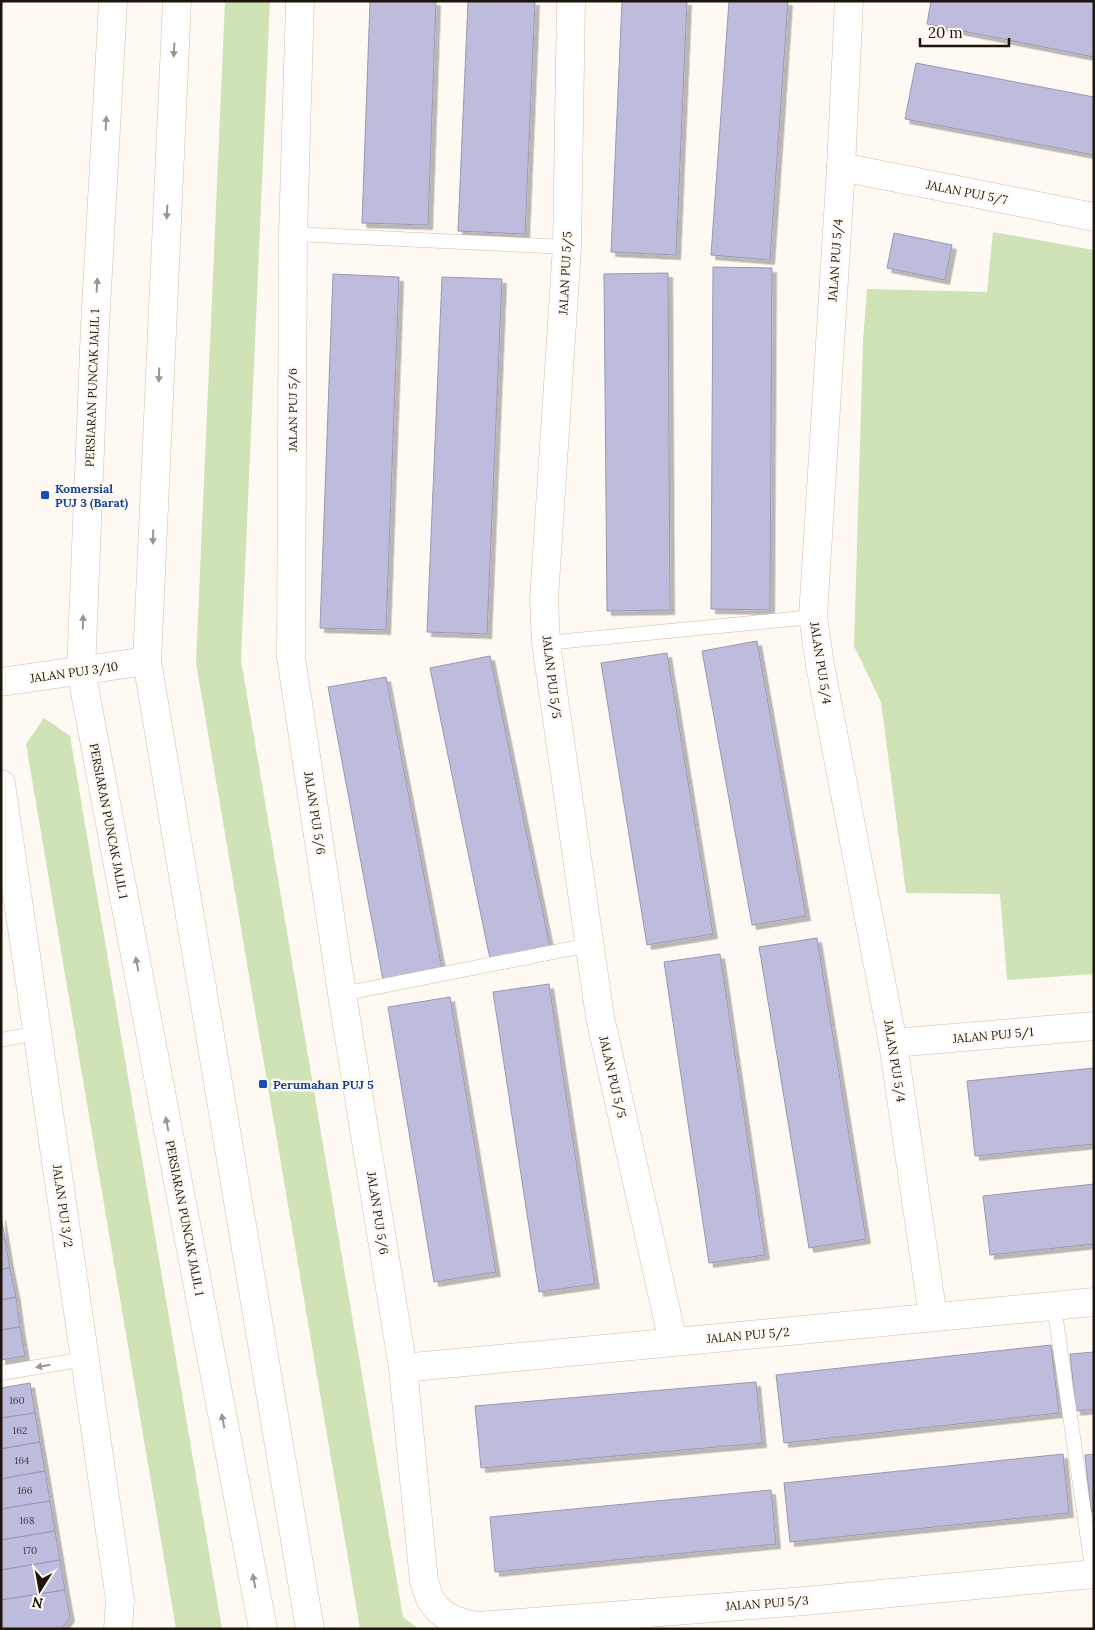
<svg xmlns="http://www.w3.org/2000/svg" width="1095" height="1630" font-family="Lora,serif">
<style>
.green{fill:#cfe3b7}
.building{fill:#bdbcdd;stroke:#9997b7;filter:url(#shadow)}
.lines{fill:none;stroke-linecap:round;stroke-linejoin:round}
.service-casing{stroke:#d5bca1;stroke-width:15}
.minor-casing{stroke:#d5bca1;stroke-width:29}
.secondary-casing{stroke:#d5bca1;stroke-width:29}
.service{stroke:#fff;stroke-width:14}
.minor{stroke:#fff;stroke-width:28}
.secondary{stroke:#fff;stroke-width:28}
.oneway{fill:#999591}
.transit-dot{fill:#1a4fb4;stroke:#fef9f3;stroke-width:2}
.labels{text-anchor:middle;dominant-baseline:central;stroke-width:5;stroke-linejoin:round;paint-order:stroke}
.number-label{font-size:10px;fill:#453e3f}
.street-label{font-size:12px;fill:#1d140a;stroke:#fef9f3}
.transit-label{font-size:12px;font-weight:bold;fill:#164399;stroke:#fef9f3;text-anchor:start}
</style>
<defs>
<filter id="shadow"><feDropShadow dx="4.5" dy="4.5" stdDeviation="0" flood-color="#0004"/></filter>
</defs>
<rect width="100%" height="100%" fill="#fef9f3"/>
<g class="green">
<polygon points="225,1 270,1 241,660 403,1617 419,1629 360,1629 196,663"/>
<polygon points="993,232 1094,250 1094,974 1007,980 1000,894 906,893 881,702 854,646 863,341 867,289 987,292"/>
<polygon points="44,718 70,736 222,1629 176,1629 26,744"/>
</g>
<g class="building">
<polygon points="370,1 436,1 428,225 362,223"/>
<polygon points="468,1 535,1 525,234 458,231"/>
<polygon points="622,1 687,1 676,255 611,252"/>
<polygon points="729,1 788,1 770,260 711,255"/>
<polygon points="931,1 1094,1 1094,57 927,24"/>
<polygon points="916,63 1094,97 1094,155 905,119"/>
<polygon points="894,233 952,245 945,280 887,268"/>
<polygon points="713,267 772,268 770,610 711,609"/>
<polygon points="668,273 670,610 607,611 604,274"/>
<polygon points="333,274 399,277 386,630 320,628"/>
<polygon points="442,277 502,279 487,634 427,632"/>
<polygon points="757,641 806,916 752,925 702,651"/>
<polygon points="667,653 713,934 647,945 601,663"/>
<polygon points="490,656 550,947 490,959 430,668"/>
<polygon points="386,677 442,969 383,980 328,687"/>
<polygon points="817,938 866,1239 809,1248 759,947"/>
<polygon points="720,954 765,1255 709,1263 664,962"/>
<polygon points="549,984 595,1284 539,1292 493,992"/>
<polygon points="450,997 496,1272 434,1282 388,1007"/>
<polygon points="1094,1068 1094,1144 975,1156 967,1081"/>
<polygon points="1094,1184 1094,1244 990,1255 983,1196"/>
<polygon points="1,1216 5,1239 1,1239"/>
<polygon points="1,1239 5,1239 10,1268 1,1269"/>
<polygon points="10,1268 16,1297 1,1300 1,1269"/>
<polygon points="16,1297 20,1327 1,1330 1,1300"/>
<polygon points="20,1327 25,1356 1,1360 1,1330"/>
<polygon points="1051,1345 1059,1413 784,1443 776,1375"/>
<polygon points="1094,1352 1094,1409 1076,1411 1070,1354"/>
<polygon points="756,1382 762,1443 481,1468 475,1406"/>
<polygon points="30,1383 35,1413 1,1418 1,1388"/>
<polygon points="35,1413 40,1442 1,1449 1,1418"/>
<polygon points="40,1442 45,1471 1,1479 1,1449"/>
<polygon points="1063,1454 1069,1513 790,1542 784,1483"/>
<polygon points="1094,1454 1094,1512 1091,1512 1085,1455"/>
<polygon points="45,1471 50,1501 1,1509 1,1479"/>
<polygon points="771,1490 776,1544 495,1572 490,1517"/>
<polygon points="50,1501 55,1531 1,1540 1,1509"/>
<polygon points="55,1531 60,1560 1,1570 1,1540"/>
<polygon points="60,1560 65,1590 1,1600 1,1570"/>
<polygon points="65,1590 70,1617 61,1629 1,1629 1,1600"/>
</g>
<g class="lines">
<defs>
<g id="service">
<polyline points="293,234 567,247"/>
<polyline points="546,643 813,617"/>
<polyline points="342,994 589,945"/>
<polyline points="1,1040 37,1033"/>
<polyline points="1054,1306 1093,1574"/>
<polyline points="1,1373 85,1359"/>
</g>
<g id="minor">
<path d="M 300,1 L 293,234 L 291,657 L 342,994 L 403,1368 L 424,1581 C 426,1587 428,1595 431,1600 C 441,1618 460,1623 478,1626 L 805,1601 L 1094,1574"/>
<polyline points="571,1 567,247 544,599 546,643 600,1017 673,1342"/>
<polyline points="849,1 841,167 813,617 820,665 893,1043 933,1317"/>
<polyline points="841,167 1094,217"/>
<polyline points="1,682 147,661"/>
<polyline points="1,784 120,1600 118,1629"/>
<polyline points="893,1043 1094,1026"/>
<polyline points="403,1368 1094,1302"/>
</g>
<g id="secondary">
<polyline points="113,1 95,326 81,671 263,1629"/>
<polyline points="177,1 147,661 310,1629"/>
</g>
</defs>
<use href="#service" class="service-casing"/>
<use href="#minor" class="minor-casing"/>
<use href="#secondary" class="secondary-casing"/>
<use href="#service" class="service"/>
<use href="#minor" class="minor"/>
<use href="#secondary" class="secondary"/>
</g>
<defs><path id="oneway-solid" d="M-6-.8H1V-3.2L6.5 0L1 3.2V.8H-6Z" transform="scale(1.25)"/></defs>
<g class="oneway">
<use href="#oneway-solid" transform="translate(174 50) rotate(93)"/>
<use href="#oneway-solid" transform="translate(106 123) rotate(-87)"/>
<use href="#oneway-solid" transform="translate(167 212) rotate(93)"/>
<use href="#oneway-solid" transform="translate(97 285) rotate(-87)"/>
<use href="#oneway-solid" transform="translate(159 375) rotate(92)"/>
<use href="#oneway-solid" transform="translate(153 537) rotate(92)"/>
<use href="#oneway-solid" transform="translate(83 622) rotate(-88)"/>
<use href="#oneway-solid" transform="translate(137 964) rotate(-101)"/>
<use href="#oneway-solid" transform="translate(167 1124) rotate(-101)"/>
<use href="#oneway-solid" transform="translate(43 1366) rotate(170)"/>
<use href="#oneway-solid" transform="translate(223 1421) rotate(-101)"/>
<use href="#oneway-solid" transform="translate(254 1581) rotate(-101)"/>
</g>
<g class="transit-dot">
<rect x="40" y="490" width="10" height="10" rx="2.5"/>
<rect x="258" y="1079" width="10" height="10" rx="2.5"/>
</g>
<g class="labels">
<g class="number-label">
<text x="17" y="1400">160</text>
<text x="20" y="1430">162</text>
<text x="22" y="1460">164</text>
<text x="25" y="1490">166</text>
<text x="27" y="1520">168</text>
<text x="30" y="1550">170</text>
</g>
<g class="street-label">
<text transform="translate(967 192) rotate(11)">JALAN PUJ 5/7</text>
<text transform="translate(835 260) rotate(-86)">JALAN PUJ 5/4</text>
<text transform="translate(565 273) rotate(-87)">JALAN PUJ 5/5</text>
<text transform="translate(92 388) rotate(-88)">PERSIARAN PUNCAK JALIL 1</text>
<text transform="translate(292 410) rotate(-90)">JALAN PUJ 5/6</text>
<text transform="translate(821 663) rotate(81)">JALAN PUJ 5/4</text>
<text transform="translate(74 672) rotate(-8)">JALAN PUJ 3/10</text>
<text transform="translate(552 677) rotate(83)">JALAN PUJ 5/5</text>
<text transform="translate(315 813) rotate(81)">JALAN PUJ 5/6</text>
<text transform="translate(109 821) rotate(79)">PERSIARAN PUNCAK JALIL 1</text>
<text transform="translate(993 1035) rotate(-5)">JALAN PUJ 5/1</text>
<text transform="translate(895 1061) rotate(81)">JALAN PUJ 5/4</text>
<text transform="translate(613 1077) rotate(77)">JALAN PUJ 5/5</text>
<text transform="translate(63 1206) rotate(82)">JALAN PUJ 3/2</text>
<text transform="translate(378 1213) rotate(81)">JALAN PUJ 5/6</text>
<text transform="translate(185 1218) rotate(79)">PERSIARAN PUNCAK JALIL 1</text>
<text transform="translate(748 1335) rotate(-5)">JALAN PUJ 5/2</text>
<text transform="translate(767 1603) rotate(-4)">JALAN PUJ 5/3</text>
</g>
<g class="transit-label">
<text x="55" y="488">Komersial<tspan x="55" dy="14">PUJ 3 (Barat)</tspan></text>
<text x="273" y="1084">Perumahan PUJ 5</text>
</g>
</g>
<rect width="1095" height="1630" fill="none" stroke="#1d140a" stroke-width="5"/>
<g transform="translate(40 1590) rotate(191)" stroke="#fef9f3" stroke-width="4" paint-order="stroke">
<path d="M0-4L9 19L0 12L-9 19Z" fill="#1d140a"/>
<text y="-8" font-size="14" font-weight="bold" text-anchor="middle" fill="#1d140a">N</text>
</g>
<path d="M920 38v8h89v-8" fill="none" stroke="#1d140a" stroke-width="2.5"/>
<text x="928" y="38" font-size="15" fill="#1d140a" stroke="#fef9f3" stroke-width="4" paint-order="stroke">20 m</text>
</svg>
